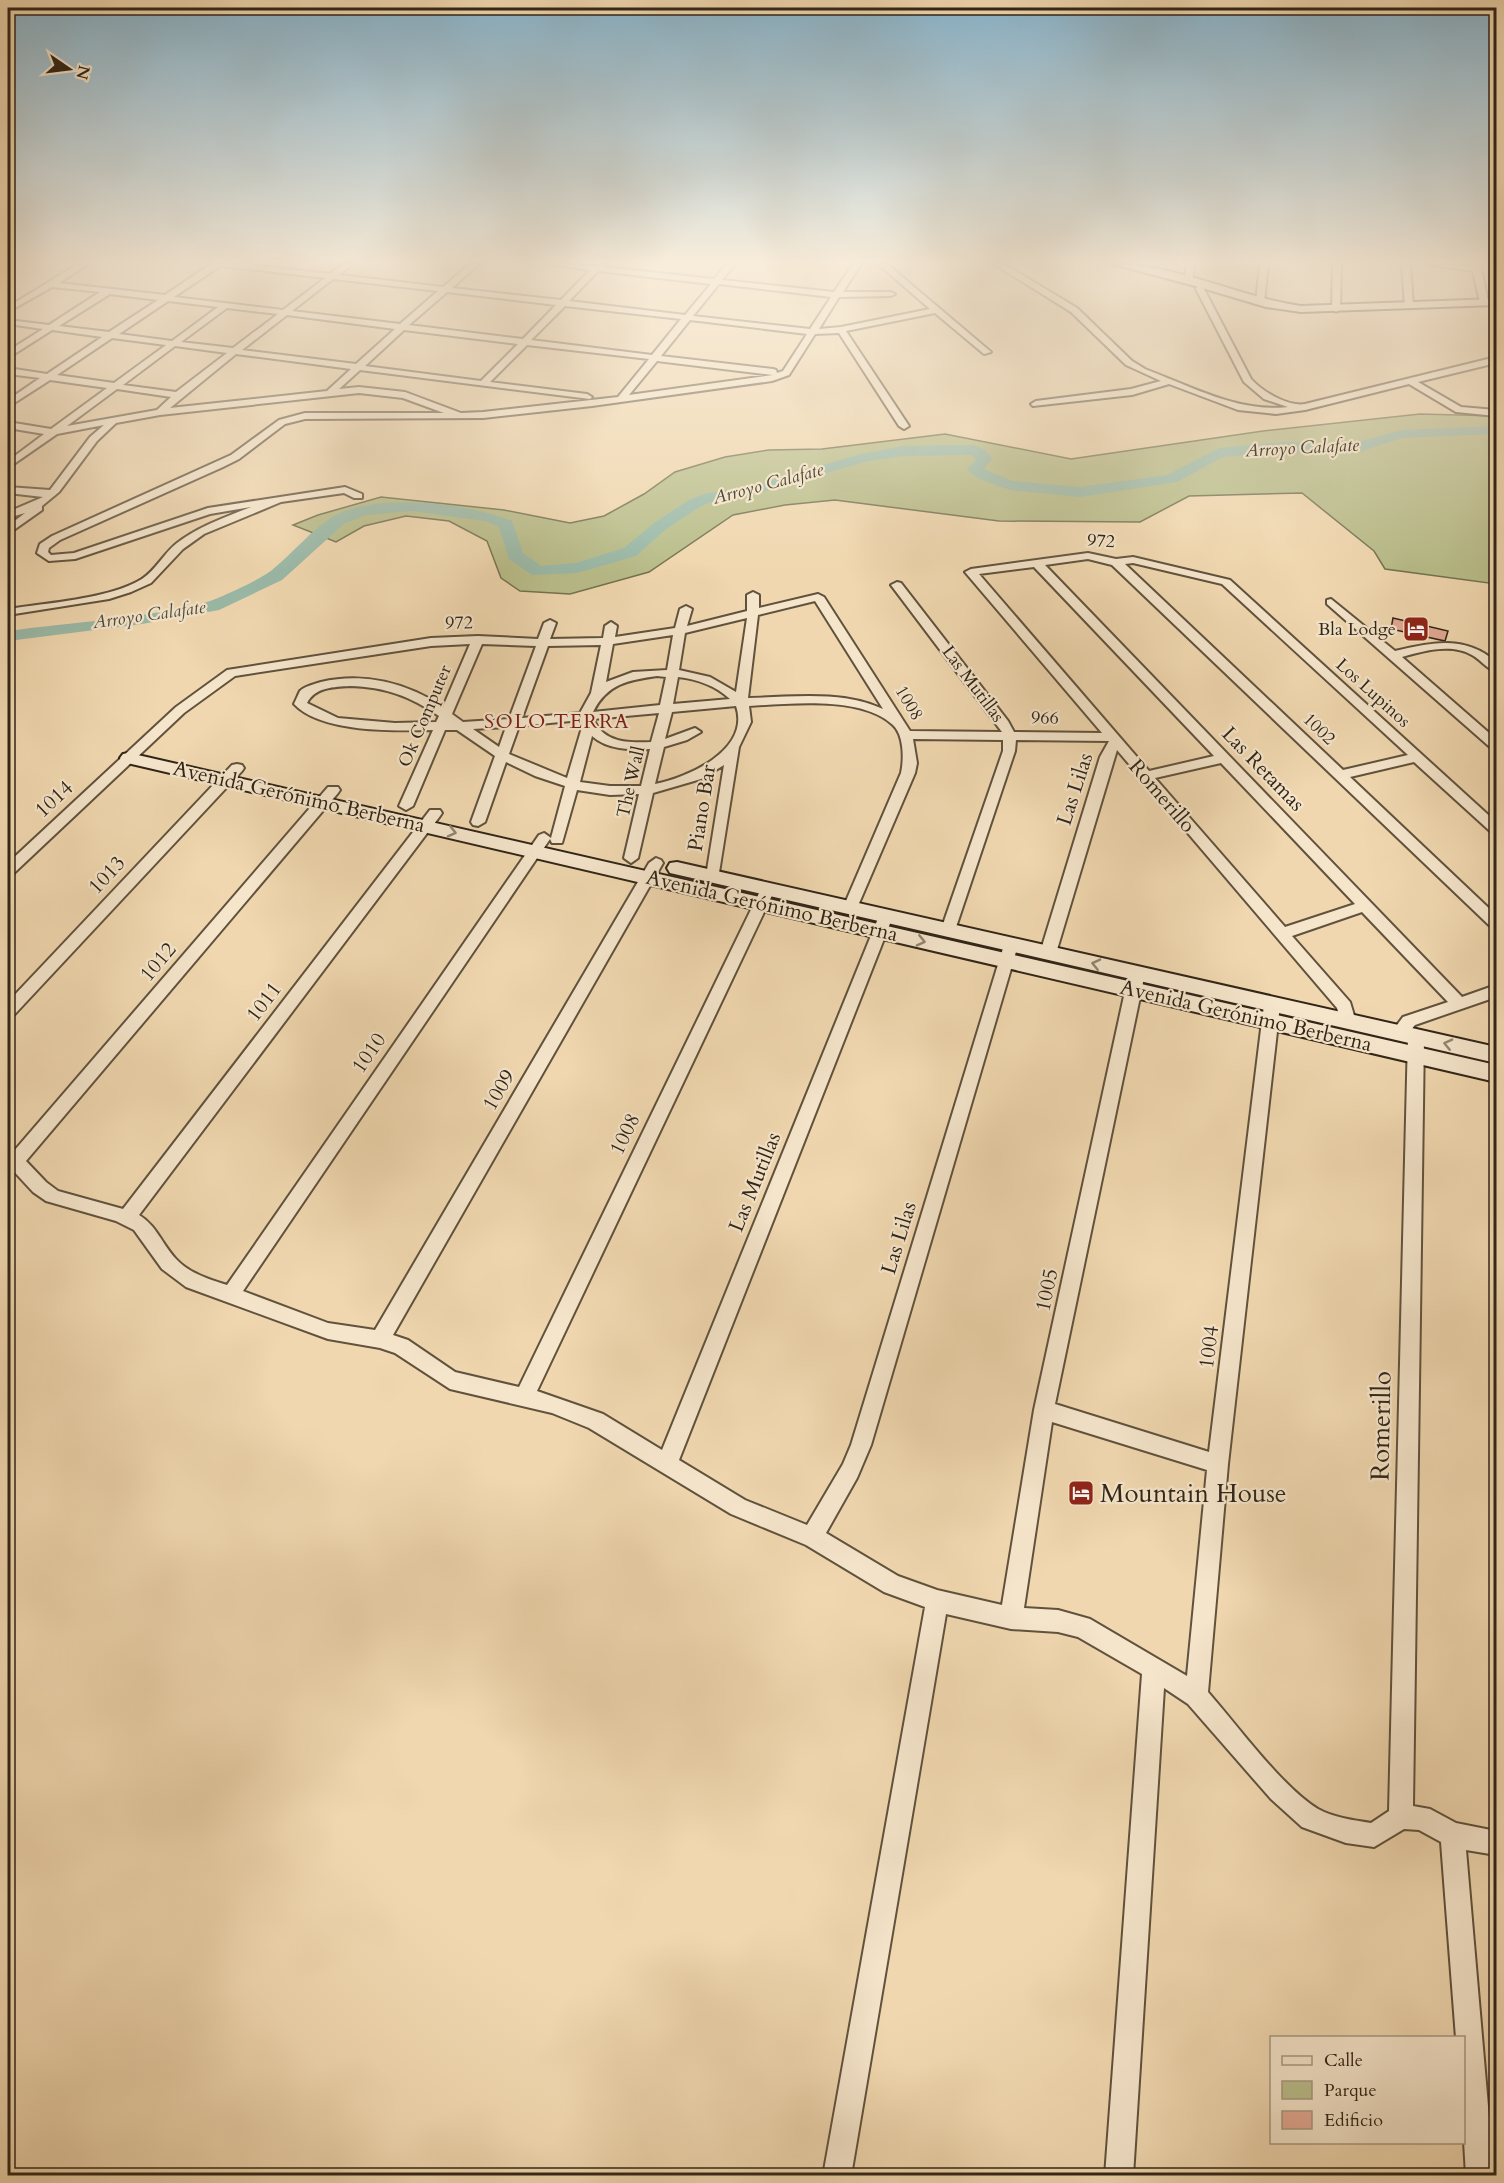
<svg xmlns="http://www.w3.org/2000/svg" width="1504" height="2183" font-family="Cardo,serif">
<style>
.green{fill:#b9be8b;stroke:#747251;stroke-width:1.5}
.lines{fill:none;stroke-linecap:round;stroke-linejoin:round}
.river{fill:#9abaa9;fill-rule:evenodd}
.building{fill:#e4a994;stroke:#302517;stroke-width:1.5}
.street-casing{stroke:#60523d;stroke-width:4}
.secondary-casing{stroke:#302517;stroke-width:4}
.street{fill:#f5e5cb;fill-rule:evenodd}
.secondary{fill:#f5e5cb;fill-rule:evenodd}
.oneway{stroke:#928571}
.labels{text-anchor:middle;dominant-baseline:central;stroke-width:4.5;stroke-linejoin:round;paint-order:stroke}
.far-water-label{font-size:18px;font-style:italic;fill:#4a4a3c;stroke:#f5e5cb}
.far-street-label{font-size:18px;fill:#302517;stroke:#f5e5cb}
.far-poi-label{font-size:18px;fill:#302517;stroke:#f5e5cb;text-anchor:end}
.far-quarter-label{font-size:20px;letter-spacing:1.5px;fill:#7a1f14;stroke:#f5e5cb}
.street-label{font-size:21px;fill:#302517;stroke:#f5e5cb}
.near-street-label{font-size:26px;fill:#302517;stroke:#f5e5cb}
.near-poi-label{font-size:26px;fill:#302517;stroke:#f5e5cb;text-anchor:start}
</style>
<rect width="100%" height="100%" fill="#f0d7af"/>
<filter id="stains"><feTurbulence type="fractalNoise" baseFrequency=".00333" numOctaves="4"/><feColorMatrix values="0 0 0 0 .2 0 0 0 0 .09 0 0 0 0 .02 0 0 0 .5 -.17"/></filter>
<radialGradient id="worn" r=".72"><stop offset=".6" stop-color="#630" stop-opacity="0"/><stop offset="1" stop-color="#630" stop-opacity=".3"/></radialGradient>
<polygon class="green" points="1420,414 1496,416 1496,584 1385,569 1374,551 1302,493 1189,496 1140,522 999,521 835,500 785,505 733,515 649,572 570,594 520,591 501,578 487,541 449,521 406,516 364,526 336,542 293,525 318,515 381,497 504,510 570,523 604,516 644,494 675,472 725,457 769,450 822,449 945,434 1071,459 1263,431"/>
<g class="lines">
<path class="river" d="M 1496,426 L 1496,434 L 1402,438 L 1353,454 L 1281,452 L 1223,457 L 1177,482 L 1080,497 L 1010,490 L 979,479 L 967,470 L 976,459 L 971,455 L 903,456 L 864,462 L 763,492 L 714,501 L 701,506 L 666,529 L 636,556 L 577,573 L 532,575 L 509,559 L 499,527 L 486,521 L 411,511 L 366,515 L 345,523 L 282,580 L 219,610 L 142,624 L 8,641 L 8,631 C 73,622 143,619 207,602 C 220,598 261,579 272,570 C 292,554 312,529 334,516 C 376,492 468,503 512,521 L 523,553 L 541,566 L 576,563 L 624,548 L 654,523 L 689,500 L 704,494 L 755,485 L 857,455 L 903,446 L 974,445 L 985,450 L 992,459 L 984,469 L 1012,481 L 1080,487 L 1167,475 L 1219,448 L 1281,442 L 1352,444 L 1401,430 Z"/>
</g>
<polygon class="building" points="1393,618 1448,631 1445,641 1391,629"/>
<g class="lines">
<defs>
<g id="street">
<path d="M 78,264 L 88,264 L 59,283 L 165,295 L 211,264 L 244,264 L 330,274 L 343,264 L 352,264 L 339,275 L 443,287 L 470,264 L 479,264 L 452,288 L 561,300 L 590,270 L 550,264 L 595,266 L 605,264 L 603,267 L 714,279 L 727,264 L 735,264 L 722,280 L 834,292 L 853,264 L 861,264 L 843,292 L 891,292 L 895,294 L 891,296 L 839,297 L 819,329 L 841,327 L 930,309 L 878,264 L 887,264 L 991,352 L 984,354 L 935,313 L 846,331 L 909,426 L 904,429 L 899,426 L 839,333 L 815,334 L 789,375 L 772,381 L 592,406 L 483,418 L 305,419 L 285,424 L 239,459 L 223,467 L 60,540 L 49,548 L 48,552 L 51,555 L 74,553 L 208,508 L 345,487 L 362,494 L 362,498 L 354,498 L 344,493 L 281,502 L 204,534 L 183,549 L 151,583 L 131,592 L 109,599 L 8,615 L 8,609 C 46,603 110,599 142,579 C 156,570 164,553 177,543 C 199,526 226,517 251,507 L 210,514 L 75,559 L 49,561 L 37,553 L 40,544 L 52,536 L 231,455 L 279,420 L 305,413 L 444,413 L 403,398 L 359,393 L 160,415 L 116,423 L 97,441 L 59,492 L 42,506 L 42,510 L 8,534 L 8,526 L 25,513 L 8,518 L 8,512 L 43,497 L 8,493 L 8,487 L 50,490 L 90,437 L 104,425 L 57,434 L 8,468 L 8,461 L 44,434 L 8,428 L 8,422 L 51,429 L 107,388 L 50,380 L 8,407 L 8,400 L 40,378 L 8,374 L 8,368 L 47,374 L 102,337 L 52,330 L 8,358 L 8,351 L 43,329 L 8,324 L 8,320 L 49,325 L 100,292 L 52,287 L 8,312 L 8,307 ZM 220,266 L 222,266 L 325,278 L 283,310 L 174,297 ZM 598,271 L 711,284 L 685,315 L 569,301 ZM 333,279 L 438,291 L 400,324 L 292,311 ZM 719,284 L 831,297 L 810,329 L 693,316 ZM 447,292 L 556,305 L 523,339 L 409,325 ZM 110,294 L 158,300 L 109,332 L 59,326 ZM 168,301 L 218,307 L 172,341 L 119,334 ZM 565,306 L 681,319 L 652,355 L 531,340 ZM 227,308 L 278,314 L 233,348 L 181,342 ZM 287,315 L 395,329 L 356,364 L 242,350 ZM 690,320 L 807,334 L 783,371 L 777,373 L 776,370 L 773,369 L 661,356 ZM 404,330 L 518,344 L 481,381 L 365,366 ZM 112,338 L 166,345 L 114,383 L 57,375 ZM 527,345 L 649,359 L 618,397 L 483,412 L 461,413 L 405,392 L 359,387 L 339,389 L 360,370 L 590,399 L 592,397 L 587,394 L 490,382 ZM 175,346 L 227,353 L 176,392 L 123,385 ZM 236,354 L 351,369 L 327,391 L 170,408 ZM 657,361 L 773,375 L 629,395 ZM 117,389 L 171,397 L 157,410 L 67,426 Z"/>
<path d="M 994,264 L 1004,264 L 1077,308 L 1132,361 L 1145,369 C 1190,386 1239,413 1288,407 L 1264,399 L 1244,382 L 1196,289 L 1199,282 L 1206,284 L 1204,289 L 1251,379 C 1263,392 1288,407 1305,404 L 1496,357 L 1496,363 L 1418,382 L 1461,407 L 1496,410 L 1496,416 L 1456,412 L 1409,384 L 1305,410 L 1276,414 L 1238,410 L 1169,384 L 1132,395 L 1033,406 L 1031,404 L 1036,401 L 1131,389 L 1161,381 L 1126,365 L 1071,312 Z"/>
<polygon points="1187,264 1195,264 1192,281 1188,283 1184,281"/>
<polygon points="1260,264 1268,264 1264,302 1260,304 1256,302"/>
<polygon points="1333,264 1341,264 1340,309 1336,312 1332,309"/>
<polygon points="1402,264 1410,264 1413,305 1409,308 1405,305"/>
<polygon points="1427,264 1472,266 1472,264 1480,264 1488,302 1484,304 1480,302 1473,271"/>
<path d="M 1088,553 L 1116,559 L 1133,557 L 1230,580 L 1496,822 L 1496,833 L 1491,832 L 1414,762 L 1350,777 L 1496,915 L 1496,928 L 1491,927 L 1112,565 L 1088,559 L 1045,565 L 1462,997 L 1496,985 L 1496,997 L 1415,1025 L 1405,1037 L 1393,1037 L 1391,1033 L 1403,1017 L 1448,1002 L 1362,912 L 1292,936 L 1350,1002 L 1356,1022 L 1354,1026 L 1342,1026 L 1337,1008 L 1117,750 L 1056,953 L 1053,957 L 1043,957 L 1040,953 L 1100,757 L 1109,741 L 1016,740 L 1015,751 L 955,930 L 948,935 L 941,930 L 1003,751 L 1003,740 L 913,739 L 917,763 L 915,773 L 857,908 L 855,912 L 845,912 L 843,908 L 901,773 C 904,759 904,735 893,725 C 861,695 788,704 749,706 L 751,722 L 739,747 L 718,879 L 713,881 L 706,876 L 724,765 L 701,779 L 653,793 L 638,858 L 631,863 L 624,858 L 639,794 L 610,795 L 577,790 L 562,843 L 552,843 L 550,839 L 243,1291 L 328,1323 L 375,1330 L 649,863 L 656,858 L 661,860 L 663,863 L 393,1335 L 408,1340 L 455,1372 L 519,1387 L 761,889 L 763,886 L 773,886 L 775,889 L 537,1391 L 603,1414 L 662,1450 L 879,916 L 881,912 L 891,912 L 893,916 L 679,1460 L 745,1500 L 807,1525 L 843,1464 L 851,1445 L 1004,945 L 1006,941 L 1016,941 L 1018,945 L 871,1445 L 857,1478 L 826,1533 L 898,1576 L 937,1590 L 1002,1605 L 1034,1410 L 1129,973 L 1132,969 L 1142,969 L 1145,973 L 1055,1404 L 1209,1452 L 1264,1005 L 1266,1001 L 1278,1001 L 1280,1005 L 1228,1464 L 1208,1692 C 1237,1725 1282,1787 1318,1809 C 1334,1818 1354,1820 1371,1823 L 1389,1811 L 1408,1037 L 1410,1033 L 1422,1033 L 1424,1037 L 1413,1806 L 1430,1809 L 1456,1823 L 1496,1831 L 1496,1855 L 1466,1850 L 1494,2176 L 1466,2176 L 1464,2141 L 1464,2038 L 1456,2038 L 1441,1842 L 1419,1830 L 1404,1829 L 1374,1847 L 1346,1843 L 1302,1827 L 1271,1799 L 1188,1704 L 1164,1688 L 1133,2176 L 1105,2176 L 1142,1674 L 1078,1637 L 1058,1632 L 1011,1629 L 946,1614 L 851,2176 L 823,2176 L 925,1607 L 884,1592 L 806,1545 L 731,1514 L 589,1428 L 552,1413 L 450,1389 L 395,1353 L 380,1348 L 328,1339 L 186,1287 L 162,1269 L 134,1230 L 116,1221 L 46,1201 L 33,1192 L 8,1165 L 8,1149 L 14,1151 L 328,787 L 338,787 L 340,790 L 338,793 L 26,1161 L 46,1182 L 58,1191 L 123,1209 L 430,810 L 440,810 L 442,813 L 440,816 L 139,1215 C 156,1225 162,1244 176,1259 C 189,1273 208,1279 227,1285 L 539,835 L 544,833 L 551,838 L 565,786 L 535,776 L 506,762 L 485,822 L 478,826 L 473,825 L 471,822 L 495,756 L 457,730 L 445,730 L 413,806 L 406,810 L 399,806 L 433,730 C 395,731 321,733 294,704 C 296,700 298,695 300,691 C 305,686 315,684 321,682 C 364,672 407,683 443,707 L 470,644 L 431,646 L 235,676 L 184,713 L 13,874 L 8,876 L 8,863 L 176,707 L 227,670 L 431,638 L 478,636 L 538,639 L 544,623 L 550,620 L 556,623 L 550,639 L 603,638 L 605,626 L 611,622 L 617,626 L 615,637 L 675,628 L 680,609 L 686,606 L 692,609 L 687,626 L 747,611 L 747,595 L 753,592 L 759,595 L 759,608 L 818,594 L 824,597 L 910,731 L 1002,732 L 891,585 L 897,582 L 901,583 L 1008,721 L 1014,732 L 1102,733 L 965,572 L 971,569 ZM 1133,563 L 1222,584 L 1408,755 L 1343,770 L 1125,564 ZM 1034,567 L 1214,756 L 1149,771 L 979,574 ZM 815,601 L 883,709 C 842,690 792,697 748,698 L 758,615 ZM 747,618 L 736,692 L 710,677 L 679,670 L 685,633 ZM 673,635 L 667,670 L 633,672 L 606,682 L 613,644 ZM 482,644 L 536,646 L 509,719 L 463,722 L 452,714 ZM 601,645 L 591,693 L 580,713 L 522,718 L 548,646 ZM 657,676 L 666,677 L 660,705 L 593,712 C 607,684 628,680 657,676 ZM 678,677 C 697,679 716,686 730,699 L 673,704 ZM 350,686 C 385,687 410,696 439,716 L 436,722 L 395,723 L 338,718 L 307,703 C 315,687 334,687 350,686 ZM 736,706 C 751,750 687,778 655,784 L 664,747 L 687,740 L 701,732 L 695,728 L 665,739 L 672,712 ZM 659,713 L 651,742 C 628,743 604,743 593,719 ZM 581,720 L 583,724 L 567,778 L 509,754 L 519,726 ZM 506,727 L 499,747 L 473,729 ZM 592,736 C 608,750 630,750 650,749 L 641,786 L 610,786 L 580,782 ZM 1221,763 L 1355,904 L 1285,927 L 1155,778 ZM 1052,1422 L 1207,1470 L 1187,1676 L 1090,1619 L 1058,1610 L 1024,1608 Z"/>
<path d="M 1331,599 L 1395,651 C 1432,642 1466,635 1496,662 L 1496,672 C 1487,669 1481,660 1472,655 C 1451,643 1424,651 1402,657 L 1496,739 L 1496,749 L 1491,748 L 1327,604 L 1327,600 Z"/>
<polygon points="237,764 242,765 244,768 242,771 14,1015 8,1017 8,1002 232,765"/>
</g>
<g id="secondary">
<path d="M 1113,264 C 1177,264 1238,297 1301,306 L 1496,299 L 1496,305 L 1301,312 L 1266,307 L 1199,287 Z"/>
<polygon points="129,753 1496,1065 1496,1082 123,762 120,758 123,754"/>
<polygon points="677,862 1496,1047 1496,1063 670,873 667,868 670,863"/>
</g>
</defs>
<use href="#street" class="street-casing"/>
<use href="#secondary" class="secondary-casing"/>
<use href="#street" class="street"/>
<use href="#secondary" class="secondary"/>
</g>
<defs><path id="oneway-chevron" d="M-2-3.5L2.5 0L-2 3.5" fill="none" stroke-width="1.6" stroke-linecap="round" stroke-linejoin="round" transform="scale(1.5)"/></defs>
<g class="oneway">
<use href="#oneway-chevron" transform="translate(452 832) rotate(13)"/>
<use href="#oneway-chevron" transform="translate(921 941) rotate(13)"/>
<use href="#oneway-chevron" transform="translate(1096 964) rotate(-167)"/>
<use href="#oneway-chevron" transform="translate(1448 1044) rotate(-167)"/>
</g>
<linearGradient id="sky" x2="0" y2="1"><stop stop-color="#89b6cf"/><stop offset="0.46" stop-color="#f8eddb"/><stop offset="1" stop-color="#f8eddb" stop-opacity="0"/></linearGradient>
<rect width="1504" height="570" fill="url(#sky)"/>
<defs>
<symbol id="hotel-square" viewBox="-11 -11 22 22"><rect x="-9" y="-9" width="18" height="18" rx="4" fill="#8f2418" stroke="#f5e5cb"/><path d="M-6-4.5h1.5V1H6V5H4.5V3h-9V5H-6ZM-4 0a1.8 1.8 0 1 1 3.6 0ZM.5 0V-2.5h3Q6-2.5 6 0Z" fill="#fff"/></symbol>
</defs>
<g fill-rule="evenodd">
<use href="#hotel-square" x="1401" y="614" width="30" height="30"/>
<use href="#hotel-square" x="1066" y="1478" width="30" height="30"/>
</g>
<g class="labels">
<g class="far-water-label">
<text transform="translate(1302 448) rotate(-3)">Arroyo Calafate</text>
<text transform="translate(768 484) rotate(-15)">Arroyo Calafate</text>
<text transform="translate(149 615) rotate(-8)">Arroyo Calafate</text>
</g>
<g class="far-street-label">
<text transform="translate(1101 541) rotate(4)">972</text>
<text transform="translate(459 623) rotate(-1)">972</text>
<text transform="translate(973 684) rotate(53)">Las Mutillas</text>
<text transform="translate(1373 693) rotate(42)">Los Lupinos</text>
<text transform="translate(909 703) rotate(59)">1008</text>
<text transform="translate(425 716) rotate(-67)">Ok Computer</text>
<text transform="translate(1045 718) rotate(1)">966</text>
<text transform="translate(1319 729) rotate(44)">1002</text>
<text transform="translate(631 782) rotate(-77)">The Wall</text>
</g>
<g class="far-poi-label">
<text x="1396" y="629">Bla Lodge</text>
</g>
<g class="far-quarter-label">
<text x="557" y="721">SOLO TERRA</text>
</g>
<g class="street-label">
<text transform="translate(1263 769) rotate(46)">Las Retamas</text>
<text transform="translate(1075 789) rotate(-72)">Las Lilas</text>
<text transform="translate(1162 796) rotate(49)">Romerillo</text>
<text transform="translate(299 797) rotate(13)">Avenida Gerónimo Berberna</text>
<text transform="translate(54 799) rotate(-43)">1014</text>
<text transform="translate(702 808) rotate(-81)">Piano Bar</text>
<text transform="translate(107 875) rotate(-47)">1013</text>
<text transform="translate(772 906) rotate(13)">Avenida Gerónimo Berberna</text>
<text transform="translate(158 962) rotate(-50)">1012</text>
<text transform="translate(264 1002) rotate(-53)">1011</text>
<text transform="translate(1246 1016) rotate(13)">Avenida Gerónimo Berberna</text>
<text transform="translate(369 1053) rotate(-56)">1010</text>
<text transform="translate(499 1090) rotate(-60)">1009</text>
<text transform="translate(625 1134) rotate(-64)">1008</text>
<text transform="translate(755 1182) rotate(-68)">Las Mutillas</text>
<text transform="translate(899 1238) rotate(-73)">Las Lilas</text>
<text transform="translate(1047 1290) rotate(-78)">1005</text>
<text transform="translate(1209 1347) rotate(-83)">1004</text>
</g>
<g class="near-street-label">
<text transform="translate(1381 1426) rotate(-89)">Romerillo</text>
</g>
<g class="near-poi-label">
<text x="1100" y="1493">Mountain House</text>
</g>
</g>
<rect width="1504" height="2183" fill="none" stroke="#f0d7af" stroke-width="30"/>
<rect x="9" y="9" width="1486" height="2165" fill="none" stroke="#302517" stroke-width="3"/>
<rect x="15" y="15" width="1474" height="2153" fill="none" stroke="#302517" stroke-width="1.5"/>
<rect x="1270" y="2036" width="195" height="108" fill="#f5e5cb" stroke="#a69883" stroke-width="1.5"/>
<rect x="1282" y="2056" width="30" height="9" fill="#f5e5cb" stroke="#a69883" stroke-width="1.5"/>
<text x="1324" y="2066" font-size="18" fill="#302517">Calle</text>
<rect x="1282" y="2081" width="30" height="18" fill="#b9be8b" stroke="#a69883" stroke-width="1.5"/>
<text x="1324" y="2096" font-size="18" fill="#302517">Parque</text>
<rect x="1282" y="2111" width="30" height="18" fill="#e4a994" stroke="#a69883" stroke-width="1.5"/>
<text x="1324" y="2126" font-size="18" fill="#302517">Edificio</text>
<g transform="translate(69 69) rotate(104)" stroke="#f5e5cb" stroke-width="4.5" paint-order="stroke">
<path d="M0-4.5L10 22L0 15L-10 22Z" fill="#302517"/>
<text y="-9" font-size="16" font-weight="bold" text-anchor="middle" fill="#302517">N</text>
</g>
<rect width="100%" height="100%" filter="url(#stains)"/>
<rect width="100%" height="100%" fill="url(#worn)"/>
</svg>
